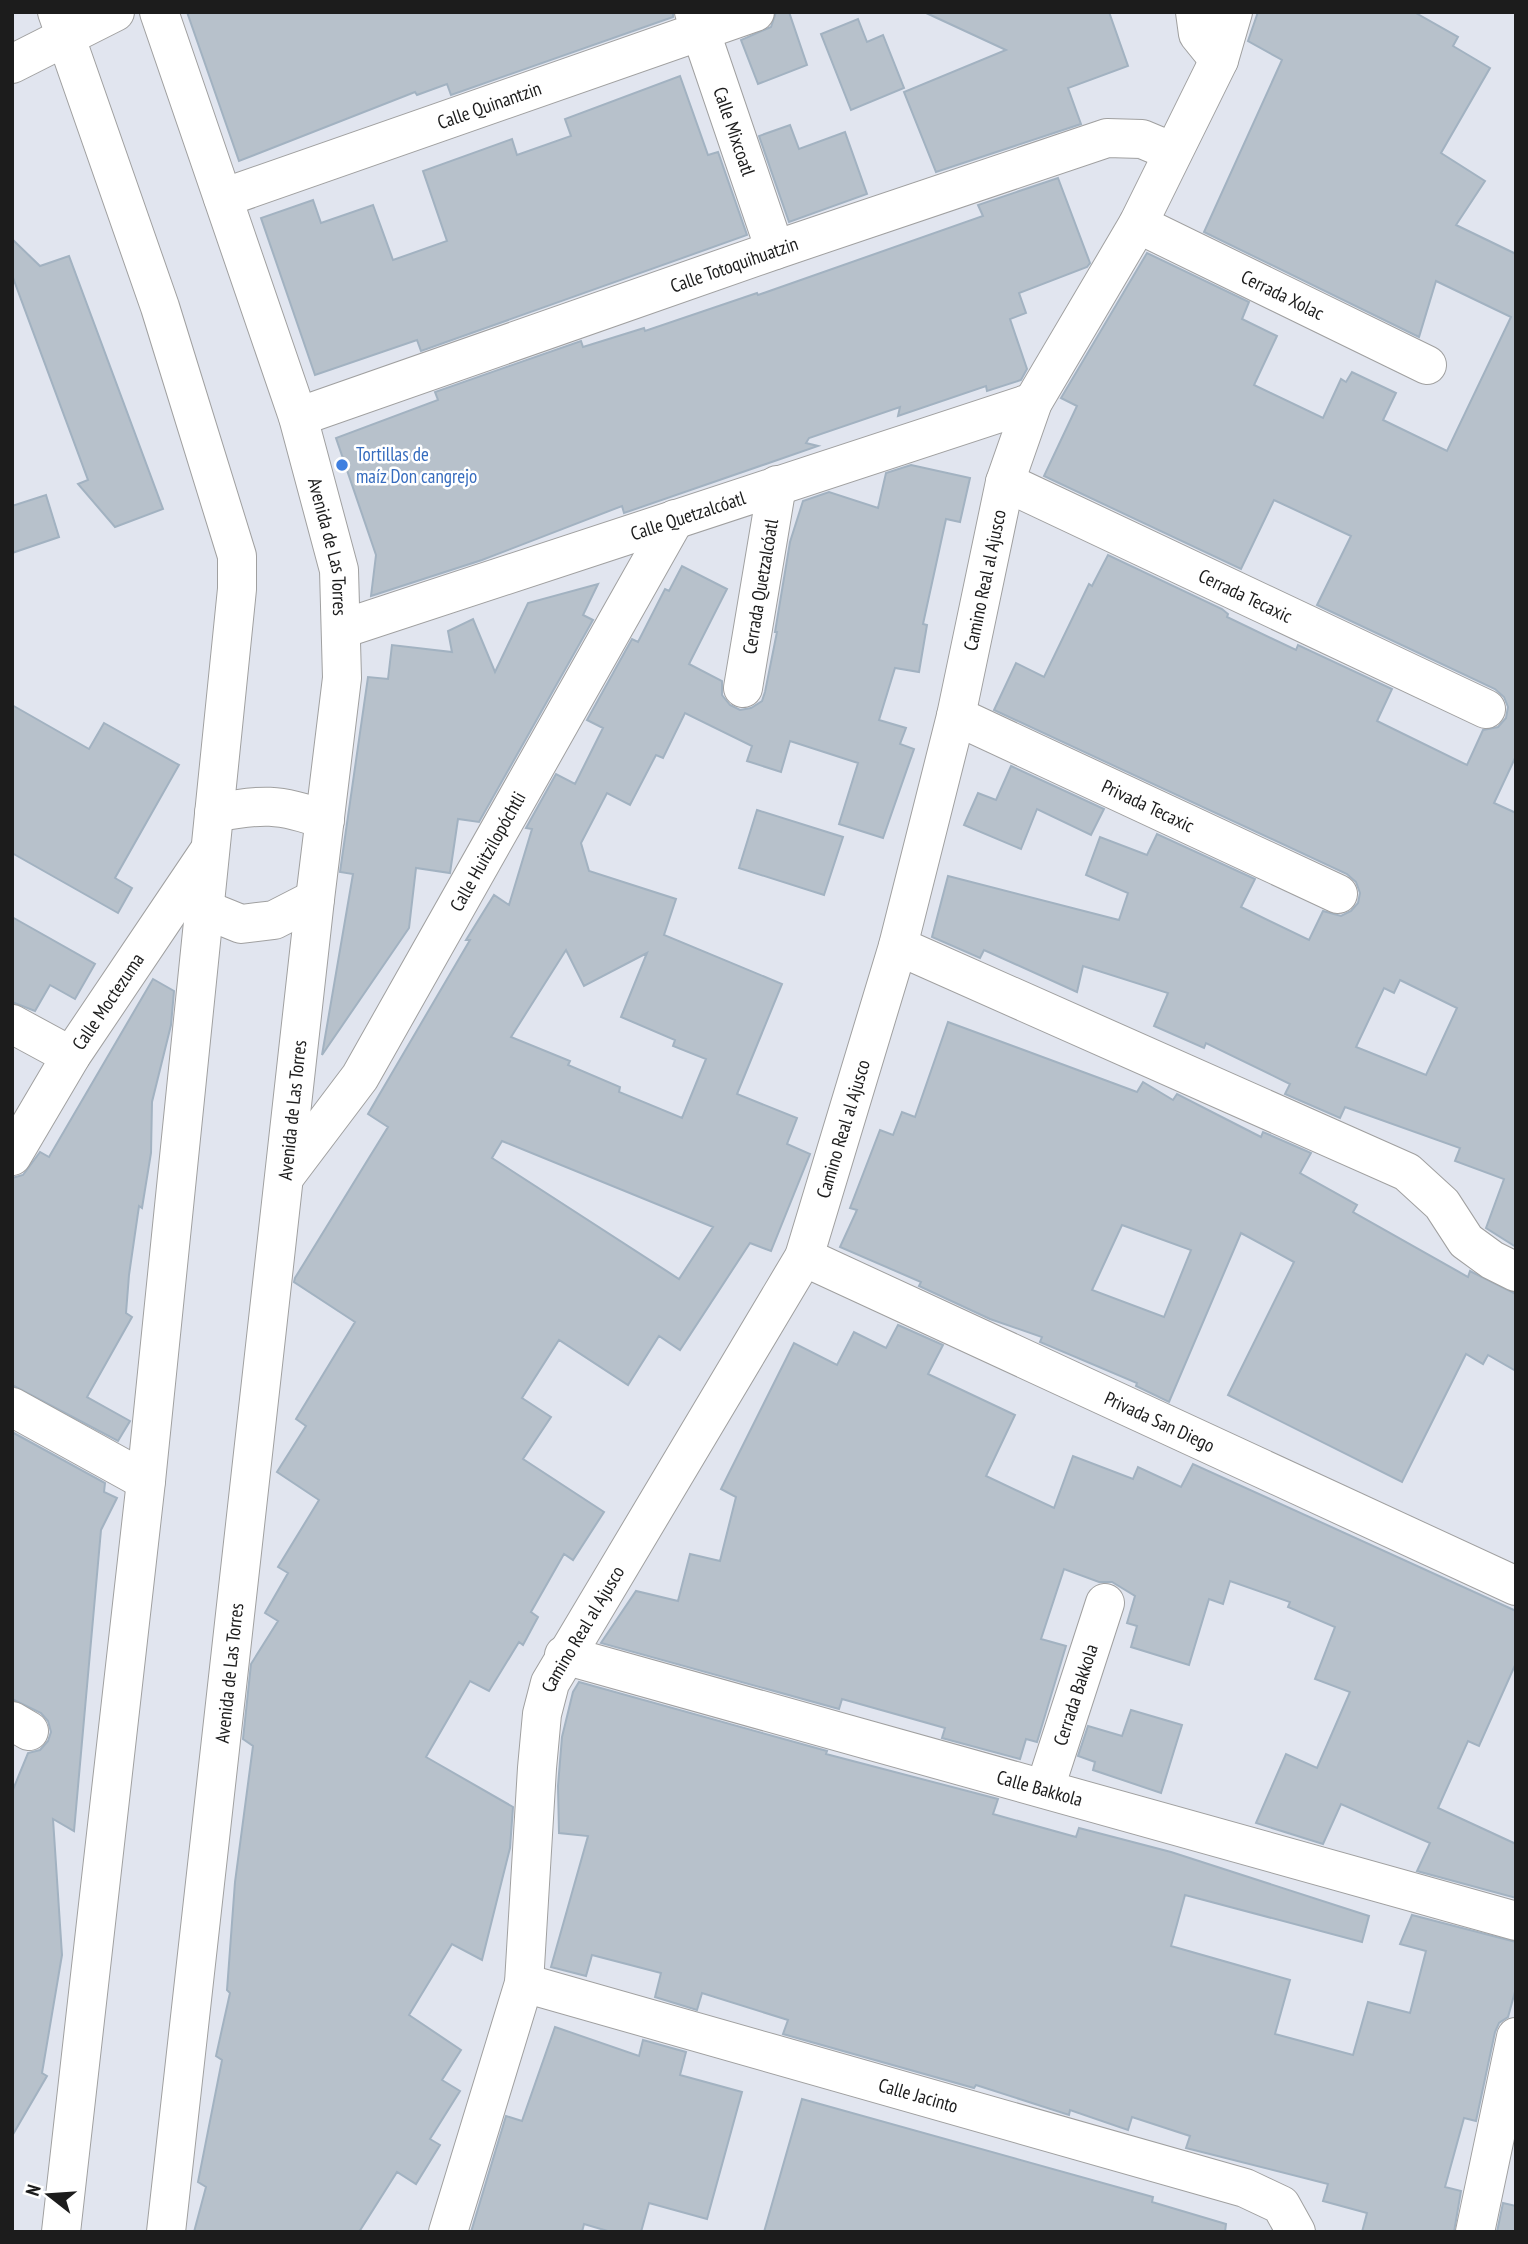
<svg xmlns="http://www.w3.org/2000/svg" width="1528" height="2244" font-family="'PT Sans Narrow',sans-serif">
<style>
.building{fill:#b7c1cb;stroke:#a2b2c1;stroke-width:2;fill-rule:evenodd}
.lines{fill:none;stroke-linecap:round;stroke-linejoin:round}
.minor-casing{stroke:#a0a0a0;stroke-width:40}
.minor{stroke:#fff;stroke-width:38}
.shop-dot{fill:#3f7fe0;stroke:#fff;stroke-width:2.5}
.labels{text-anchor:middle;dominant-baseline:central;stroke-width:5;stroke-linejoin:round;paint-order:stroke}
.street-label{font-size:19px;fill:#1c1c1c;stroke:#fff}
.shop-label{font-size:19px;fill:#366cbe;stroke:#fff;text-anchor:start}
</style>
<rect width="100%" height="100%" fill="#e1e5ef"/>
<g class="building">
<polygon points="187,12 673,12 673,17 451,95 447,84 417,95 415,92 239,161"/>
<polygon points="776,12 789,12 807,65 758,84 741,40 771,27"/>
<polygon points="924,12 1109,12 1128,66 1068,88 1081,124 936,172 904,92 1006,50"/>
<path d="M 1258,12 L 1414,12 L 1458,37 L 1453,46 L 1490,68 L 1441,153 L 1485,181 L 1456,225 L 1516,254 L 1516,756 L 1494,803 L 1516,813 L 1516,1247 L 1486,1228 L 1504,1179 L 1455,1161 L 1460,1148 L 1345,1107 L 1340,1118 L 1285,1094 L 1290,1084 L 1206,1043 L 1204,1048 L 1154,1026 L 1168,993 L 1083,966 L 1077,992 L 984,950 L 980,958 L 932,937 L 948,876 L 1119,920 L 1128,893 L 1086,875 L 1100,837 L 1147,855 L 1157,834 L 1255,879 L 1241,907 L 1309,940 L 1323,911 L 1341,916 L 1351,911 L 1358,903 L 1360,893 L 1356,882 L 1347,874 L 994,710 L 1016,663 L 1044,677 L 1089,584 L 1092,586 L 1108,555 L 1222,609 L 1228,614 L 1227,617 L 1296,650 L 1298,645 L 1392,689 L 1377,721 L 1467,765 L 1483,730 L 1498,727 L 1506,718 L 1508,707 L 1504,697 L 1495,689 L 1317,605 L 1351,536 L 1274,500 L 1241,569 L 1044,476 L 1077,406 L 1061,398 L 1147,253 L 1249,302 L 1242,319 L 1277,336 L 1254,385 L 1323,418 L 1341,379 L 1346,382 L 1352,372 L 1396,393 L 1383,420 L 1447,451 L 1511,317 L 1436,281 L 1419,337 L 1204,232 L 1282,60 L 1248,41 ZM 1400,980 L 1457,1008 L 1426,1075 L 1356,1047 L 1384,988 L 1394,993 Z"/>
<polygon points="858,19 867,42 883,35 904,88 851,110 821,34"/>
<polygon points="680,76 708,155 718,152 747,235 421,351 417,340 315,375 261,218 313,200 321,223 373,205 393,260 447,241 423,171 512,139 517,155 571,136 565,119"/>
<polygon points="790,125 799,149 845,132 867,194 789,222 759,136"/>
<polygon points="1058,178 1090,263 1087,267 1019,293 1026,313 1010,319 1027,369 1021,380 987,391 986,386 898,416 900,407 809,438 806,443 818,446 624,513 622,506 482,560 371,596 376,555 336,438 438,400 435,392 581,341 583,347 644,328 645,331 757,293 758,295 983,216 978,205"/>
<polygon points="12,239 40,266 69,256 163,509 115,527 78,484 88,480 12,275"/>
<path d="M 911,465 L 970,478 L 960,522 L 946,519 L 923,624 L 927,625 L 919,672 L 895,668 L 879,720 L 906,728 L 900,744 L 914,749 L 883,838 L 839,824 L 858,763 L 790,741 L 781,772 L 747,761 L 752,746 L 685,713 L 663,758 L 656,755 L 630,805 L 607,793 L 581,843 L 589,871 L 676,899 L 664,935 L 782,984 L 737,1094 L 797,1118 L 787,1144 L 810,1154 L 771,1251 L 750,1243 L 680,1350 L 659,1336 L 628,1385 L 559,1340 L 522,1398 L 551,1417 L 523,1459 L 604,1512 L 573,1560 L 564,1554 L 531,1612 L 538,1617 L 523,1645 L 519,1642 L 489,1691 L 470,1681 L 426,1757 L 513,1807 L 510,1848 L 482,1960 L 452,1944 L 409,2015 L 461,2050 L 442,2080 L 460,2091 L 430,2139 L 440,2145 L 416,2184 L 397,2172 L 359,2232 L 194,2232 L 206,2187 L 198,2182 L 222,2060 L 216,2056 L 230,1993 L 227,1990 L 235,1882 L 253,1746 L 243,1739 L 251,1664 L 278,1621 L 265,1613 L 288,1573 L 278,1567 L 319,1500 L 277,1472 L 306,1426 L 296,1419 L 355,1322 L 294,1282 L 295,1278 L 388,1127 L 368,1114 L 470,940 L 466,940 L 494,895 L 509,905 L 532,829 L 526,828 L 556,774 L 575,784 L 603,728 L 587,720 L 632,639 L 638,642 L 665,589 L 669,591 L 682,566 L 727,589 L 689,664 L 722,681 L 722,695 L 730,705 L 740,710 L 751,708 L 762,701 L 765,692 L 777,632 L 775,632 L 790,542 L 803,501 L 829,492 L 878,508 L 886,473 ZM 566,950 L 584,986 L 647,953 L 621,1017 L 675,1040 L 673,1046 L 706,1059 L 682,1118 L 619,1092 L 620,1087 L 568,1065 L 570,1061 L 511,1037 ZM 502,1141 L 713,1227 L 679,1279 L 492,1158 Z"/>
<polygon points="46,495 59,537 12,553 12,506"/>
<polygon points="598,584 583,615 593,620 479,822 458,819 450,873 416,868 409,928 322,1055 353,874 340,872 368,677 388,679 392,645 452,652 448,631 473,619 495,672 528,603"/>
<polygon points="12,705 89,749 104,723 179,765 115,878 132,888 118,913 12,853"/>
<polygon points="1011,766 1104,809 1091,835 1037,809 1021,849 964,825 978,793 996,800"/>
<polygon points="757,810 843,837 824,895 739,868"/>
<polygon points="12,917 95,964 75,999 50,985 35,1011 12,1002"/>
<polygon points="153,979 174,991 171,1025 152,1102 151,1153 142,1208 139,1206 129,1275 126,1313 132,1317 87,1397 130,1421 118,1441 12,1385 12,1178 23,1175 40,1152 49,1157"/>
<path d="M 948,1022 L 1137,1092 L 1143,1082 L 1173,1100 L 1177,1094 L 1261,1137 L 1263,1132 L 1311,1153 L 1300,1173 L 1357,1205 L 1353,1212 L 1468,1277 L 1470,1271 L 1516,1294 L 1516,1371 L 1488,1355 L 1483,1364 L 1466,1354 L 1402,1482 L 1228,1395 L 1294,1262 L 1241,1233 L 1169,1402 L 1136,1386 L 1137,1383 L 1040,1342 L 1042,1337 L 990,1319 L 919,1286 L 921,1282 L 840,1247 L 857,1210 L 850,1208 L 880,1130 L 893,1135 L 902,1112 L 915,1117 ZM 1122,1225 L 1191,1250 L 1164,1317 L 1092,1290 Z"/>
<polygon points="898,1325 943,1345 928,1374 1015,1415 986,1476 1054,1508 1073,1456 1133,1479 1138,1467 1181,1487 1193,1464 1516,1611 1516,1663 1479,1746 1468,1741 1438,1808 1516,1844 1516,1898 1417,1871 1430,1843 1341,1804 1323,1844 1256,1823 1286,1754 1317,1768 1350,1692 1315,1679 1335,1627 1288,1607 1290,1602 1230,1581 1223,1604 1209,1599 1189,1665 1131,1647 1137,1626 1127,1623 1135,1596 1112,1582 1099,1582 1064,1569 1041,1639 1066,1646 1037,1742 1026,1739 1020,1759 942,1738 945,1728 842,1699 839,1709 601,1643 636,1591 678,1601 690,1554 720,1561 736,1497 721,1489 794,1343 837,1365 854,1332 886,1348"/>
<polygon points="12,1432 105,1483 104,1492 117,1498 101,1530 74,1831 53,1819 62,1955 42,2073 47,2076 12,2136 12,1792 28,1753 40,1750 48,1741 51,1732 48,1721 41,1713 12,1699"/>
<polygon points="579,1682 827,1751 826,1754 998,1799 993,1814 1076,1837 1079,1828 1171,1852 1369,1916 1362,1942 1185,1895 1171,1946 1290,1980 1275,2034 1353,2055 1368,2002 1410,2013 1426,1951 1400,1944 1412,1915 1516,1942 1516,1988 1508,2017 1499,2023 1495,2032 1476,2121 1464,2118 1445,2187 1461,2191 1454,2232 1362,2232 1367,2213 1323,2201 1328,2184 1186,2148 1190,2136 1132,2117 1128,2130 1070,2110 1069,2115 976,2085 974,2088 783,2034 788,2020 702,1993 697,2010 655,1997 661,1973 592,1955 586,1976 551,1967 588,1836 559,1833 558,1786 562,1737 573,1692"/>
<polygon points="1131,1710 1182,1725 1161,1793 1093,1770 1095,1762 1078,1756 1088,1726 1122,1736"/>
<polygon points="555,2027 639,2056 643,2040 686,2052 680,2075 742,2092 707,2219 649,2203 641,2232 611,2232 584,2224 582,2232 471,2232 506,2116 522,2121"/>
<polygon points="802,2099 1153,2197 1152,2202 1226,2224 1225,2232 764,2232"/>
<polygon points="1503,2203 1516,2206 1516,2232 1497,2232"/>
</g>
<g class="lines">
<defs>
<g id="minor">
<polyline points="57,12 160,307 237,556 237,589 146,1481 61,2232"/>
<path id="s1" d="M 159,12 L 298,417 L 339,570 L 342,678 L 315,899 L 166,2232"/>
<path id="s2" d="M 694,12 L 775,250"/>
<polyline points="1195,12 1198,34 1219,60"/>
<polyline points="12,64 115,12"/>
<path id="s3" d="M 223,198 L 755,12"/>
<path id="s4" d="M 1138,224 L 1427,365"/>
<path id="s5" d="M 298,417 L 775,250 L 1107,138 L 1142,139 L 1173,152"/>
<path id="s6" d="M 1005,482 L 1486,709"/>
<path id="s7" d="M 342,629 L 1033,402"/>
<path id="s8" d="M 743,688 L 777,485"/>
<path id="s9" d="M 956,716 L 1338,894"/>
<path d="M 214,813 C 261,804 279,803 325,820"/>
<polyline points="204,909 241,924 274,920 315,899"/>
<polyline points="898,946 1407,1172 1442,1204 1466,1241 1492,1260 1516,1272"/>
<polyline points="12,1024 71,1056"/>
<path id="s10" d="M 12,1156 L 71,1056 L 207,854"/>
<path id="s11" d="M 286,1175 L 360,1077 L 675,519"/>
<path id="s12" d="M 804,1257 L 1516,1586"/>
<polyline points="12,1407 146,1481"/>
<path id="s13" d="M 564,1655 L 1516,1921"/>
<polyline points="12,1721 29,1731"/>
<path id="s14" d="M 1045,1788 L 1105,1603"/>
<path id="s15" d="M 524,1983 L 1245,2188 L 1281,2205 L 1296,2232"/>
<path id="s16" d="M 448,2232 L 524,1983 L 537,1768 L 542,1714 L 550,1683 L 804,1257 L 898,946 L 956,716 L 1005,482 L 1033,402 L 1138,224 L 1219,60 L 1233,12"/>
<polyline points="1475,2232 1516,2037"/>
</g>
</defs>
<use href="#minor" class="minor-casing"/>
<use href="#minor" class="minor"/>
</g>
<circle class="shop-dot" cx="342" cy="465" r="7"/>
<g class="labels">
<g class="street-label">
<text stroke="none"><textPath href="#s3" startOffset="282">Calle Quinantzin</textPath></text>
<text stroke="none"><textPath href="#s2" startOffset="126">Calle Mixcoatl</textPath></text>
<text stroke="none"><textPath href="#s5" startOffset="462">Calle Totoquihuatzin</textPath></text>
<text stroke="none"><textPath href="#s4" startOffset="161">Cerrada Xolac</textPath></text>
<text stroke="none"><textPath href="#s7" startOffset="364">Calle Quetzalcóatl</textPath></text>
<text stroke="none"><textPath href="#s1" startOffset="562">Avenida de Las Torres</textPath></text>
<text stroke="none"><textPath href="#s16" startOffset="1759">Camino Real al Ajusco</textPath></text>
<text stroke="none"><textPath href="#s8" startOffset="103">Cerrada Quetzalcóatl</textPath></text>
<text stroke="none"><textPath href="#s6" startOffset="266">Cerrada Tecaxic</textPath></text>
<text stroke="none"><textPath href="#s9" startOffset="212">Privada Tecaxic</textPath></text>
<text stroke="none"><textPath href="#s11" startOffset="382">Calle Huitzilopóchtli</textPath></text>
<text stroke="none"><textPath href="#s10" startOffset="182">Calle Moctezuma</textPath></text>
<text transform="translate(292 1110) rotate(-84)">Avenida de Las Torres</text>
<text stroke="none"><textPath href="#s16" startOffset="1192">Camino Real al Ajusco</textPath></text>
<text stroke="none"><textPath href="#s12" startOffset="392">Privada San Diego</textPath></text>
<text stroke="none"><textPath href="#s16" startOffset="625">Camino Real al Ajusco</textPath></text>
<text transform="translate(229 1673) rotate(-84)">Avenida de Las Torres</text>
<text stroke="none"><textPath href="#s14" startOffset="98">Cerrada Bakkola</textPath></text>
<text stroke="none"><textPath href="#s13" startOffset="494">Calle Bakkola</textPath></text>
<text stroke="none"><textPath href="#s15" startOffset="410">Calle Jacinto</textPath></text>
</g>
<g class="shop-label">
<text x="356" y="454">Tortillas de<tspan x="356" dy="22">maíz Don cangrejo</tspan></text>
</g>
</g>
<rect width="1528" height="2244" fill="none" stroke="#1c1c1c" stroke-width="28"/>
<g transform="translate(49 2195) rotate(287)" stroke="#ffffff" stroke-width="5" paint-order="stroke">
<path d="M0-5L12 26L0 18L-12 26Z" fill="#1c1c1c"/>
<text y="-10" font-size="19" font-weight="bold" text-anchor="middle" fill="#1c1c1c">N</text>
</g>
</svg>
